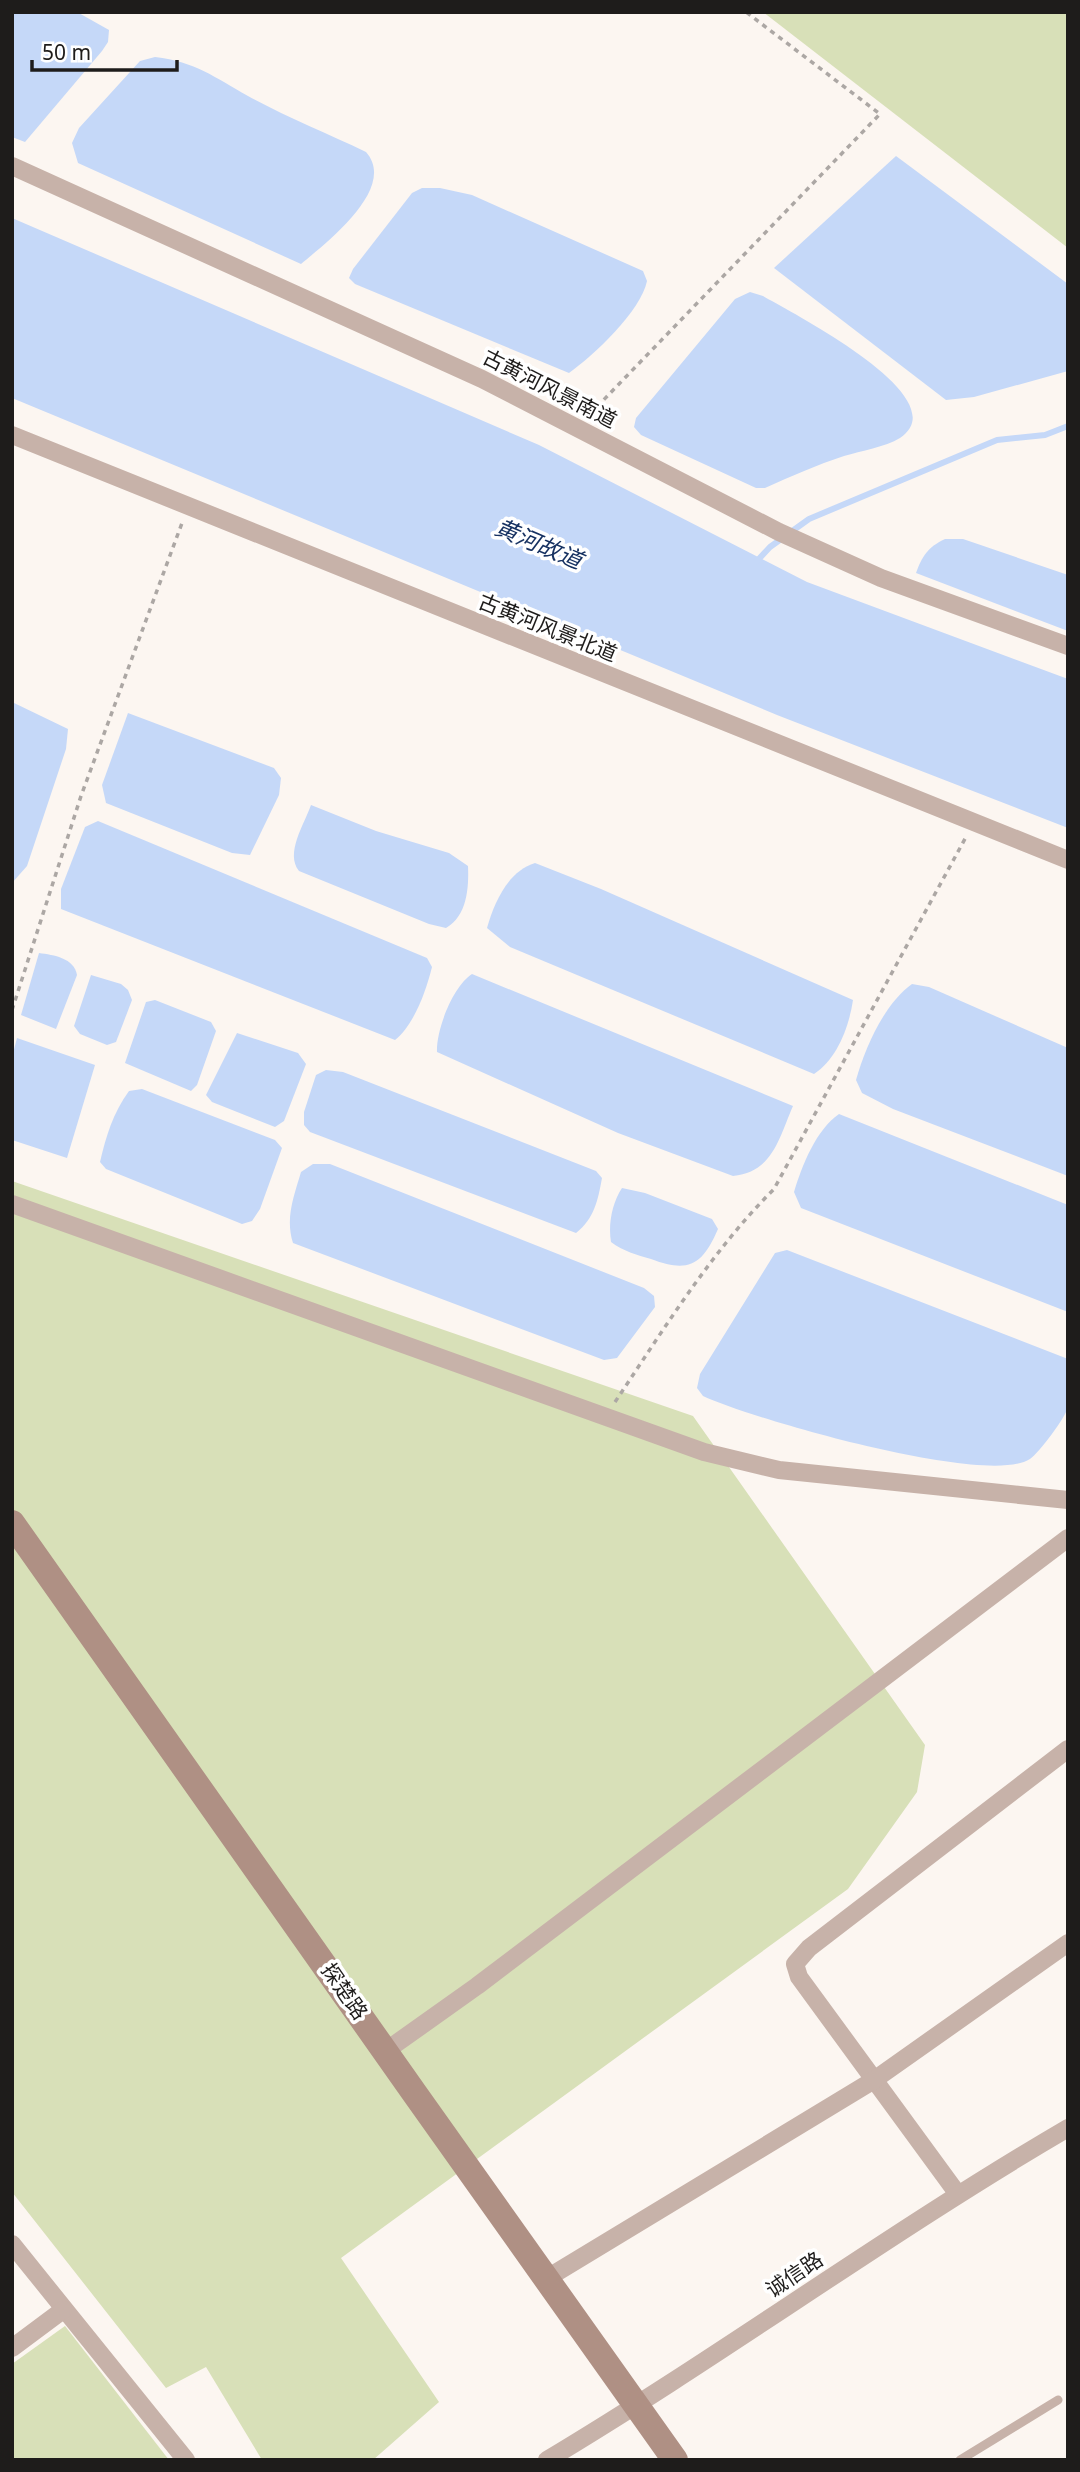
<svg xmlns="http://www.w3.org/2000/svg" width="1080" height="2472" font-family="'Noto Sans','Noto Sans SC',sans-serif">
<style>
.green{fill:#d8e0b8}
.water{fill:#c5d8f8}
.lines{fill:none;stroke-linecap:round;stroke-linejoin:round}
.stream{stroke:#c5d8f8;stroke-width:6}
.path{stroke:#aca7a4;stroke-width:3.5;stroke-dasharray:5 5;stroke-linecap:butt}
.service{stroke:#c7b2a9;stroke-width:9}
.minor{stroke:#c7b2a9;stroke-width:18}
.secondary{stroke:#af9084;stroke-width:26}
.labels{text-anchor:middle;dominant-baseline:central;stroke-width:7;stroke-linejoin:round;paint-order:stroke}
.street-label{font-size:21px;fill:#1e1c1b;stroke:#fff}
.water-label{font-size:23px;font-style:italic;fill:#173262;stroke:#fff}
</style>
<rect width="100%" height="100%" fill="#fcf6f1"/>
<g class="green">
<polygon points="763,12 1068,12 1068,248"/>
<polygon points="12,1181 693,1416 925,1745 917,1792 848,1889 341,2258 439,2402 373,2460 262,2460 206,2367 166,2388 12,2192"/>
<polygon points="65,2326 169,2460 12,2460 12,2364"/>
</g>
<g class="water">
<polygon points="12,12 77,12 109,30 108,42 102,51 25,142 12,137"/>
<path d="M 155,57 C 196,62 214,77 248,96 C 286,117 327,133 366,152 C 398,188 326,243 301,264 L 78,163 L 72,143 L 79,128 L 140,61 Z"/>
<polygon points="896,156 1068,284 1068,371 974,397 946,400 774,268"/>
<path d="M 422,188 L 440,188 L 472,195 L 643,271 L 647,281 C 641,311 594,355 569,373 L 355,284 L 349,278 L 353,269 L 412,193 Z"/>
<polygon points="12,218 539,445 807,582 1068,679 1068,828 777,715 12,398"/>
<path d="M 750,292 L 763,296 C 790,312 960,398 900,438 C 885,447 861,451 844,456 C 817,465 791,476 765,488 L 756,488 L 641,435 L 634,427 L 636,418 L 735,299 Z"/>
<path d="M 945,539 L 963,539 L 1068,575 L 1068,631 L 916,573 C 922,556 928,547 945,539 Z"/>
<polygon points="12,702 68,729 66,749 27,866 12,883"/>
<polygon points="128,713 274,768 281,778 279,795 250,855 232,853 106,803 102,785"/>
<path d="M 311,805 L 376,831 L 449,853 L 468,866 C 469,888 467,916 446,928 L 429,924 L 299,871 C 285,853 304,825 311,805 Z"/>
<path d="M 98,821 L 427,958 L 432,967 C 426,991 414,1025 395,1040 L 61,909 L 61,889 L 85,827 Z"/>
<path d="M 535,863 L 601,889 L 853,1000 C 849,1027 837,1059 814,1074 L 510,947 L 487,928 C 494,903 508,871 535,863 Z"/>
<path d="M 39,953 C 54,955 74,958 77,975 L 56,1029 L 21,1015 Z"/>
<path d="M 472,974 L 793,1106 C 779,1138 773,1172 733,1176 L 618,1133 L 437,1052 C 436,1030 453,986 472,974 Z"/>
<polygon points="91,975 121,984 128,990 132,1000 116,1042 107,1045 80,1034 74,1026"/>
<path d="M 912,984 L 929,987 L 1068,1048 L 1068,1176 L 893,1109 L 862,1093 L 856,1080 C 865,1048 884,1004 912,984 Z"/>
<polygon points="155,1000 211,1022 216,1031 197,1085 191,1091 125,1063 146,1002"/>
<polygon points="237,1033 298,1053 306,1064 284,1121 275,1127 212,1102 206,1095"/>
<polygon points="17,1038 95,1065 67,1158 12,1140 12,1057"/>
<path d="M 326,1070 L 343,1072 L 596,1171 L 602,1178 C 598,1200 594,1219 576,1233 L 310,1132 L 304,1125 L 304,1112 L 316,1075 Z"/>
<path d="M 142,1089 L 275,1140 L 282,1148 L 260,1209 L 252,1221 L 242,1224 L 106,1169 L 100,1162 C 106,1136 113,1113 129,1091 Z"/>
<path d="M 839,1114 L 1068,1205 L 1068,1312 L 801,1208 L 794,1192 C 802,1165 816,1130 839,1114 Z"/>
<path d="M 313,1164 L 330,1164 L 644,1288 L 654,1296 L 655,1307 L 617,1358 L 604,1360 L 293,1243 C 285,1218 294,1196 301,1172 Z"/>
<path d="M 622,1188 L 645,1193 L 712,1219 L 718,1229 C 702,1266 688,1273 651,1259 C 637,1255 623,1251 611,1242 C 608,1225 612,1203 622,1188 Z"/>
<path d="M 787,1250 L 1068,1359 C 1068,1374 1070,1392 1068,1407 C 1066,1417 1039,1453 1030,1459 C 988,1487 752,1419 703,1396 L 697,1388 L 700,1374 L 775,1253 Z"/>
</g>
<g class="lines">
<polyline class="stream" points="756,562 770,547 809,519 997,440 1045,435 1068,426"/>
<g class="path">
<polyline points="590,414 880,114 746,12"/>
<polyline points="12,1010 81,796 182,523"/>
<path d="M 615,1402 C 664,1329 711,1252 774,1189 L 966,837"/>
</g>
<polyline class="service" points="960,2460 1058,2400"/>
<g class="minor">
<polyline points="12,166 482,379 779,532 881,578 1068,646"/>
<polyline points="12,435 1068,860"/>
<polyline points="12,1204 704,1452 779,1470 1068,1500"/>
<polyline points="387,2050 477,1986 1068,1538"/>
<polyline points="957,2193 799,1977 795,1964 809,1948 1068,1749"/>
<polyline points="12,2244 186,2460"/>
<polyline points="544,2280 874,2080 1068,1943"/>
<polyline points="12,2348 63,2310"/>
<path d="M 547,2460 C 724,2354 890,2232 1068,2128"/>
</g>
<path class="secondary" d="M 12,1523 C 234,1835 452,2149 675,2460"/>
</g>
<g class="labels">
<g class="street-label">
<text transform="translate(550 388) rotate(27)">古黄河风景南道</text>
<text transform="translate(548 627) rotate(22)">古黄河风景北道</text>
<text transform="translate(345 1991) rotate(55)">探楚路</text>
<text transform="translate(794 2274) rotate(-34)">诚信路</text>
</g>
<g class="water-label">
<text transform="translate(539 543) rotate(23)">黄河故道</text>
</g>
</g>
<rect width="1080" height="2472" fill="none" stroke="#1e1c1b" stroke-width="28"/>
<path d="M32 60v10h145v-10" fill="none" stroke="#1e1c1b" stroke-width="3.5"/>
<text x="42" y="60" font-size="21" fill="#1e1c1b" stroke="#ffffff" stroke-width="5" paint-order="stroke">50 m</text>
</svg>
